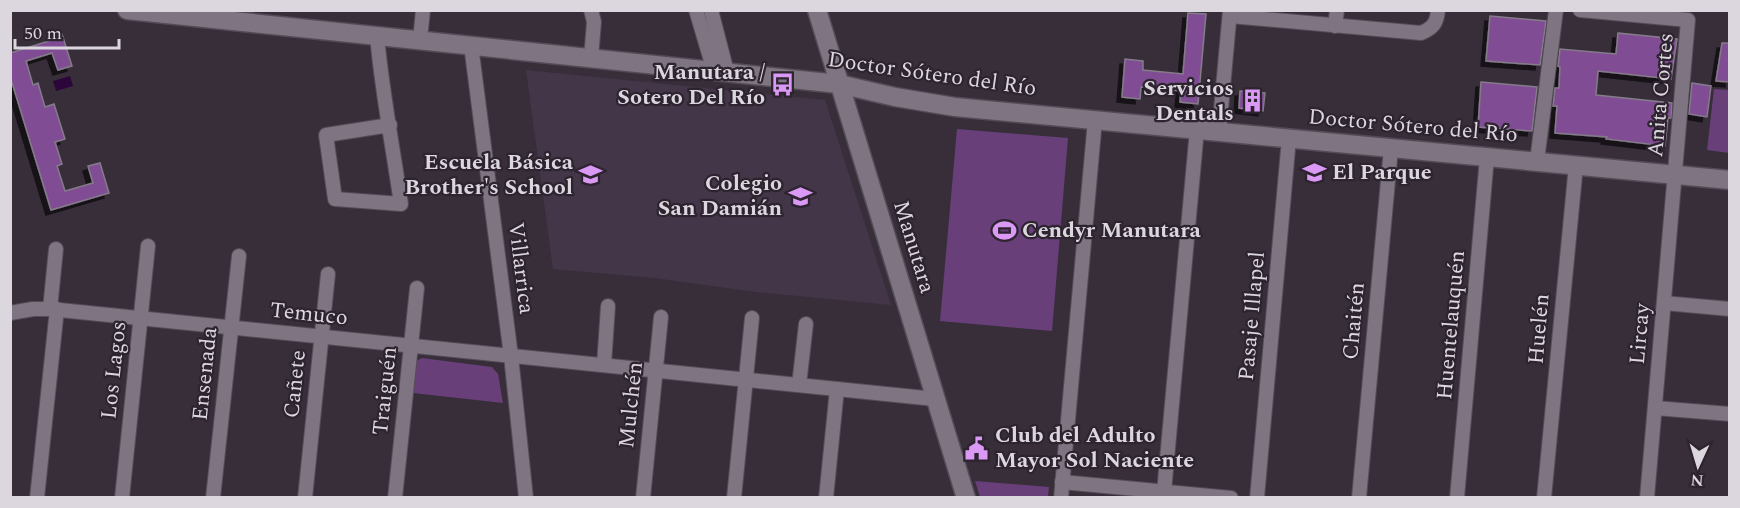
<svg xmlns="http://www.w3.org/2000/svg" width="1740" height="508" font-family="Spectral,serif">
<style>
.built{fill:#433648}
.green{fill:#683f79}
.water{fill:#2c053a}
.building{fill:#804d95;stroke:#857b89;stroke-width:1.5;filter:url(#shadow)}
.lines{fill:none;stroke-linecap:round;stroke-linejoin:round}
.street-casing{stroke:#534c56;stroke-width:16}
.secondary-casing{stroke:#534c56;stroke-width:21}
.street{stroke:#7e7482;stroke-width:14}
.secondary{stroke:#7e7482;stroke-width:18}
.labels{text-anchor:middle;dominant-baseline:central;stroke-width:4.5;stroke-linejoin:round;paint-order:stroke}
.poi-label{font-size:22px;font-weight:bold;fill:#dcd7df;stroke:#2d2430;text-anchor:end}
.street-label{font-size:22px;fill:#dcd7df;stroke:#2d2430}
</style>
<defs>
<filter id="shadow"><feDropShadow dx="-5" dy="5" stdDeviation="0" flood-color="#0009"/></filter>
</defs>
<rect width="100%" height="100%" fill="#372e3a"/>
<polygon class="built" points="526,70 825,100 891,305 756,292 654,278 553,269"/>
<g class="green">
<polygon points="1714,89 1729,90 1729,153 1707,150"/>
<polygon points="957,129 1068,138 1052,331 940,321"/>
<polygon points="422,358 492,367 498,374 503,403 413,393 416,361"/>
<polygon points="975,481 1049,487 1048,497 980,497"/>
</g>
<polygon class="water" points="70,76 73,86 56,91 53,81"/>
<g class="building">
<polygon points="1188,13 1206,14 1198,104 1180,102 1181,91 1141,87 1140,99 1122,97 1125,59 1143,61 1143,70 1183,74"/>
<polygon points="1490,16 1546,21 1540,65 1486,61"/>
<polygon points="1618,33 1677,39 1671,79 1598,71 1596,95 1672,103 1671,118 1668,118 1665,146 1606,139 1607,137 1555,133 1557,106 1553,106 1555,88 1559,88 1560,67 1558,66 1560,49 1616,54"/>
<polygon points="62,34 72,66 58,70 52,53 26,61 33,85 38,83 45,107 54,104 65,139 55,142 62,164 57,166 65,191 93,183 88,166 100,163 109,193 51,210 10,76 10,53 49,41 48,38"/>
<polygon points="1722,43 1730,43 1730,82 1716,81"/>
<polygon points="1481,82 1537,87 1532,131 1478,127"/>
<polygon points="1692,83 1711,86 1707,117 1689,114"/>
<polygon points="1240,91 1265,93 1263,111 1239,108"/>
</g>
<g class="lines">
<defs>
<g id="street">
<polyline points="696,10 714,71"/>
<polyline points="711,10 727,72"/>
<polyline points="1580,10 1688,20 1647,498"/>
<path d="M 1230,16 L 1421,33 C 1433,28 1437,23 1438,10"/>
<polyline points="1335,26 1337,10"/>
<path d="M 377,36 C 382,92 393,148 401,204 L 335,199 L 326,135 L 390,125"/>
<polyline points="420,40 423,10"/>
<polyline points="471,45 511,356 526,498"/>
<polyline points="591,58 594,22 591,10"/>
<polyline points="1219,132 1230,10"/>
<polyline points="1537,161 1556,10"/>
<polyline points="1664,303 1730,309"/>
<polyline points="50,309 56,249"/>
<polyline points="10,313 33,309 50,309 935,399"/>
<polyline points="604,365 608,306"/>
<polyline points="799,385 806,324"/>
<polyline points="1655,408 1730,414"/>
<polyline points="1062,482 1231,498"/>
<polyline points="1164,492 1197,129"/>
<polyline points="37,498 57,309"/>
<polyline points="122,498 148,246"/>
<polyline points="213,498 239,256"/>
<polyline points="305,498 328,274"/>
<polyline points="395,498 417,288"/>
<polyline points="643,498 661,317"/>
<polyline points="734,498 752,318"/>
<polyline points="826,498 837,389"/>
<polyline points="1061,498 1095,120"/>
<polyline points="1257,498 1289,138"/>
<polyline points="1359,498 1391,148"/>
<polyline points="1457,498 1487,157"/>
<polyline points="1544,498 1576,165"/>
</g>
<g id="secondary">
<polyline points="127,10 839,84 895,97 955,107 1730,180"/>
<polyline points="817,10 966,498"/>
</g>
</defs>
<use href="#street" class="street-casing"/>
<use href="#secondary" class="secondary-casing"/>
<use href="#street" class="street"/>
<use href="#secondary" class="secondary"/>
</g>
<defs>
<symbol id="bus-bare" viewBox="-9 -9 18 18"><path d="M-5-6H5V4H4V6H2V4H-2V6H-4V4H-5ZM-3.5-4V0h7V-4ZM-3.5 1.2v1.5H-2V1.2ZM2 1.2v1.5H3.5V1.2Z" fill="#db99f6" stroke="#2d2430" stroke-width="2.5" paint-order="stroke"/></symbol>
<symbol id="building-bare" viewBox="-9 -9 18 18"><path d="M-4-6H4V6H1V3H-1V6H-4ZM-2.5-4.3h1.7v1.8h-1.7ZM.8-4.3h1.7v1.8H.8ZM-2.5-1h1.7V.8h-1.7ZM.8-1h1.7V.8H.8Z" fill="#db99f6" stroke="#2d2430" stroke-width="2.5" paint-order="stroke"/></symbol>
<symbol id="school-bare" viewBox="-9 -9 18 18"><path d="M0-5L7-2L0 1L-7-2ZM-4 1L0 2.5L4 1V4Q0 6-4 4Z" fill="#db99f6" stroke="#2d2430" stroke-width="2.5" paint-order="stroke"/></symbol>
<symbol id="stadium-bare" viewBox="-9 -9 18 18"><path d="M0-5a6.5 5 0 1 0 0 10a6.5 5 0 1 0 0-10ZM-3.5-1.8h7v3.6h-7Z" fill="#db99f6" stroke="#2d2430" stroke-width="2.5" paint-order="stroke"/></symbol>
<symbol id="civic-bare" viewBox="-9 -9 18 18"><path d="M-.6-6.5H3V-4.5H.6V-3L4-1V1h2V6H-6V1h2V-1L-.6-3ZM-1.2 2.5V6h2.4V2.5Z" fill="#db99f6" stroke="#2d2430" stroke-width="2.5" paint-order="stroke"/></symbol>
</defs>
<g fill-rule="evenodd">
<use href="#bus-bare" x="766" y="68" width="33" height="33"/>
<use href="#building-bare" x="1236" y="84" width="33" height="33"/>
<use href="#school-bare" x="1298" y="156" width="33" height="33"/>
<use href="#school-bare" x="574" y="158" width="33" height="33"/>
<use href="#school-bare" x="784" y="180" width="33" height="33"/>
<use href="#stadium-bare" x="988" y="214" width="33" height="33"/>
<use href="#civic-bare" x="960" y="432" width="33" height="33"/>
</g>
<g class="labels">
<g class="poi-label">
<text x="765" y="72">Manutara /<tspan x="765" dy="25">Sotero Del Río</tspan></text>
<text x="1234" y="88">Servicios<tspan x="1234" dy="25">Dentals</tspan></text>
<text x="573" y="162">Escuela Básica<tspan x="573" dy="25">Brother's School</tspan></text>
<text x="1332" y="172" text-anchor="start">El Parque</text>
<text x="782" y="183">Colegio<tspan x="782" dy="25">San Damián</tspan></text>
<text x="1022" y="230" text-anchor="start">Cendyr Manutara</text>
<text x="995" y="435" text-anchor="start">Club del Adulto<tspan x="995" dy="25">Mayor Sol Naciente</tspan></text>
</g>
<g class="street-label">
<text transform="translate(932 74) rotate(8)">Doctor Sótero del Río</text>
<text transform="translate(1661 95) rotate(-85)">Anita Cortes</text>
<text transform="translate(1413 126) rotate(5)">Doctor Sótero del Río</text>
<text transform="translate(914 247) rotate(73)">Manutara</text>
<text transform="translate(521 268) rotate(83)">Villarrica</text>
<text transform="translate(309 314) rotate(6)">Temuco</text>
<text transform="translate(1252 316) rotate(-85)">Pasaje Illapel</text>
<text transform="translate(1354 321) rotate(-85)">Chaitén</text>
<text transform="translate(1451 325) rotate(-85)">Huentelauquén</text>
<text transform="translate(1539 329) rotate(-85)">Huelén</text>
<text transform="translate(1640 334) rotate(-85)">Lircay</text>
<text transform="translate(114 370) rotate(-84)">Los Lagos</text>
<text transform="translate(205 374) rotate(-84)">Ensenada</text>
<text transform="translate(295 384) rotate(-84)">Cañete</text>
<text transform="translate(385 391) rotate(-84)">Traiguén</text>
<text transform="translate(631 405) rotate(-84)">Mulchén</text>
</g>
</g>
<rect width="1740" height="508" fill="none" stroke="#dcd7df" stroke-width="24"/>
<g transform="translate(1698 466) rotate(184)" stroke="#2d2430" stroke-width="4.5" paint-order="stroke">
<path d="M0-4.5L10 22L0 15L-10 22Z" fill="#dcd7df"/>
<text y="-9" font-size="16" font-weight="bold" text-anchor="middle" fill="#dcd7df">N</text>
</g>
<path d="M15 39v9h104v-9" fill="none" stroke="#dcd7df" stroke-width="3"/>
<text x="24" y="39" font-size="18" fill="#dcd7df" stroke="#2d2430" stroke-width="4.5" paint-order="stroke">50 m</text>
</svg>
